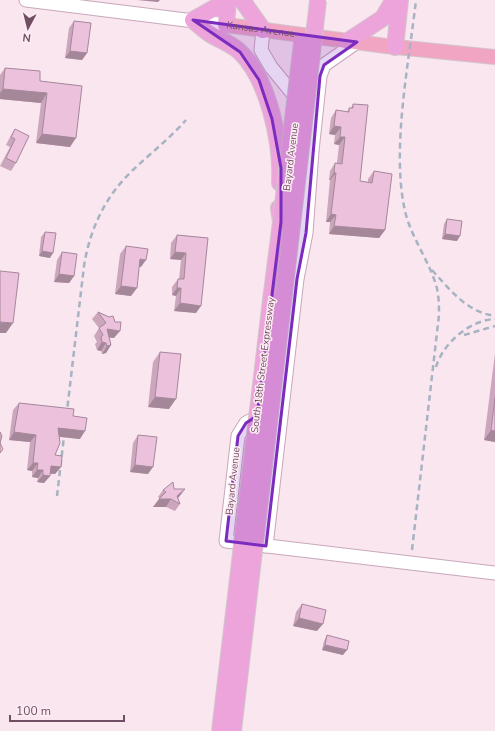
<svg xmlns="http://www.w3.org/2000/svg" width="495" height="731" font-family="'Nunito Sans',sans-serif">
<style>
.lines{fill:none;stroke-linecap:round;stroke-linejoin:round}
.secondary-casing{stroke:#c8a7ba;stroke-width:15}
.primary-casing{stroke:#d1c6cd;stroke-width:16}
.highway-casing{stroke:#d1c6cd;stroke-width:18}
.secondary{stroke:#fff;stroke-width:13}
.primary{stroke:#f1a5c3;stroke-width:14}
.highway{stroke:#eda4db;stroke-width:16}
.rail{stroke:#a6b3c2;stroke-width:2.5;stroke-dasharray:6 4;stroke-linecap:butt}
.highway-bridge-casing{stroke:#d1c6cd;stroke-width:18;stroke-linecap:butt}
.highway-bridge{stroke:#eda4db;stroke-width:16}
.wall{fill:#cba6bd}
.shaded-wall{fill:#a5879a}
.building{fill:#ecc1dc;stroke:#a5879a}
.marked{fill:#7b2cbf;fill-opacity:0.2;stroke:#7b2cbf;stroke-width:3;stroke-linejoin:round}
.labels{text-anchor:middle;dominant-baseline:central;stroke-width:3;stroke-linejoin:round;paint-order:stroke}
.street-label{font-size:10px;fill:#704e64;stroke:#fdecf3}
</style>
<rect width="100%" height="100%" fill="#fae6ee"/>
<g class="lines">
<defs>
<g id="secondary">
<polyline points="26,0 226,25"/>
<polyline points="263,30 261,50 271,67 298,100 298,103"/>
<polyline points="259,410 259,416 246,423 238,436 226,541 495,573"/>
<polyline points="266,546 297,279 306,233 312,151 320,76 324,65 357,42"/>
</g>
<g id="primary">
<path id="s1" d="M 226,25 L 386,46 L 495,57"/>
</g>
<g id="highway">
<path d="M 222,0 L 218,6 L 193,20 C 199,25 204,30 210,34 C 220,40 230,43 239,51 C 269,79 282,144 280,183"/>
<polyline points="242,0 263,30"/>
<polyline points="226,25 228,0"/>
<polyline points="348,41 383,18 390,6"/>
<polyline points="395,47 400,0"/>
<polyline points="271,300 281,222 279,208"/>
</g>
</defs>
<use href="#secondary" class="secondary-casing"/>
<use href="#primary" class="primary-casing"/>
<use href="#highway" class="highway-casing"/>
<use href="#secondary" class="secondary"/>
<use href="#primary" class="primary"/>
<use href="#highway" class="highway"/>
<g class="rail">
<path d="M 432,270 C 450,290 467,312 495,316"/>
<polyline points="464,335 495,326"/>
<path d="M 436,367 C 443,343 470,320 495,319"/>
<path d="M 57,496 L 84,266 C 90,228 106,195 134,169 C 151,153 170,138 186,120"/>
<path d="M 412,550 L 439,315 C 439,305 439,295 436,285 C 428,258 409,235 404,206 C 392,146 409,62 416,0"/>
</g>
<defs>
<g id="highway-bridge">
<polyline points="281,222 302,43"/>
<polyline points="220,731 271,300"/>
<polyline points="233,731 318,1"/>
</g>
</defs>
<use href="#highway-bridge" class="highway-bridge-casing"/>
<use href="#highway-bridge" class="highway-bridge"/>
</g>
<g class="wall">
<polygon points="74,21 87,53 82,60 65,58 69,28"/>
<polygon points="5,68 40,81 82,86 70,147 36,143 41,103 0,99 0,75"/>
<polygon points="353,104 360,181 368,182 368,179 374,171 385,230 379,238 329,234 330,222 326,222 330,180 329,180 330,171 335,163 337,163 339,145 334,144 335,135 329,134 331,118 336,110 347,112 349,108 351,108"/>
<polygon points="15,129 16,163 11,171 0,166 10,147 6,145 10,137"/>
<polygon points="447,219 457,241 442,239 444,224"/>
<polygon points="45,232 50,258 39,256 41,237"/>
<polygon points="177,235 208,238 196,313 174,311 176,296 172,295 172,287 178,279 179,279 181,260 170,259 171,243"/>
<polygon points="126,246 141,267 139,267 131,296 115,294 120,254"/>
<polygon points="62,252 74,276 69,283 54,282 57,260"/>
<polygon points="98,312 109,317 114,338 109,337 111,345 106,353 102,354 101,351 97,350 95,344 97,342 94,336 99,328 92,319"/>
<polygon points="160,352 169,409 148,407 153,362"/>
<polygon points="495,353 495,442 484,440"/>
<polygon points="19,403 73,416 80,439 59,437 55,455 61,467 55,474 50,474 50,476 44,483 37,482 38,478 32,477 32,471 27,470 30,442 9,440 13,410"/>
<polygon points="138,435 148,474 130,472 133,443"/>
<polygon points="185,489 178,498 180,504 175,511 166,507 153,507 160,499 158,497 163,490"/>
<polygon points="302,604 317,631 293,626 296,612"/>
<polygon points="327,635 343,655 322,650 324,641"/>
</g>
<g class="shaded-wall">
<polygon points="137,0 160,0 158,2"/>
<polygon points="70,51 87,53 82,60 65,58"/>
<polygon points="3,89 47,93 41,103 0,99 0,93"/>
<polygon points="334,126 341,127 335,135 329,134"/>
<polygon points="42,134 76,138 70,147 36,143"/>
<polygon points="340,137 345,137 339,145 334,144"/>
<polygon points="334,173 336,173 330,180 329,180"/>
<polygon points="331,214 336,215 330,222 326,222"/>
<polygon points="334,226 385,230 379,238 329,234"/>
<polygon points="445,234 460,236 457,241 442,239"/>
<polygon points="42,251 53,253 50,258 39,256"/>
<polygon points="175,252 186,253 181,260 170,259"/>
<polygon points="140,259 146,260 141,267 135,266"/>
<polygon points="59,274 74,276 69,283 54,282"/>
<polygon points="121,286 137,288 131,296 115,294"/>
<polygon points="177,288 181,288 176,296 172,295"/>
<polygon points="180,303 201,306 196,313 174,311"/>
<polygon points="0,322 13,323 6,333 0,333"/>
<polygon points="107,329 120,331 114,338 101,337"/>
<polygon points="102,342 106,343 101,351 97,350"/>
<polygon points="111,345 106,353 102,354 107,346"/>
<polygon points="155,397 176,399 169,409 148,407"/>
<polygon points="58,428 85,431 80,439 53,436"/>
<polygon points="491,430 495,431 495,442 484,440"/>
<polygon points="14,432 36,435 30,442 9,440"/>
<polygon points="33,463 38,463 32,471 27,470"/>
<polygon points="135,465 153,467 148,474 130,472"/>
<polygon points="51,466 61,467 55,474 45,473"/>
<polygon points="37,470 43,470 38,478 32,477"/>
<polygon points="43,475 50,476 44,483 37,482"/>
<polygon points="185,489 179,497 174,501 177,496"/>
<polygon points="159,499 171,499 166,507 153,507"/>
<polygon points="299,618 323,624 317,631 293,626"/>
<polygon points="325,645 347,650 343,655 322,650"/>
</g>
<g class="building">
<polygon points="74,21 91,23 87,53 70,51"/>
<polygon points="5,68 40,71 40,81 82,86 76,138 42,134 47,93 3,89"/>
<polygon points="353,104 368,105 360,181 372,183 374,171 392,174 385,230 334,226 336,215 331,214 336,173 334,173 335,163 342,164 345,137 340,137 341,127 334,126 336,110 349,112 349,108 353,108"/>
<polygon points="15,129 29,136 16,163 6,158 15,139 11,137"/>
<polygon points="447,219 462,221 460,236 445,234"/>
<polygon points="45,232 56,233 53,253 42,251"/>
<polygon points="177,235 208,238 201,306 180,303 181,288 177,288 178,279 184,279 186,253 175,252"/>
<polygon points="126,246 148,249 146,260 140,259 137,288 121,286"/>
<polygon points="62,252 77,254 74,276 59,274"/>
<polygon points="0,271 19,273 13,323 0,322"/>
<polygon points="98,312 109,317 113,316 115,322 121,322 120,331 107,329 111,345 107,346 106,343 102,342 101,337 103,335 99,328 106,323"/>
<polygon points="160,352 181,354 176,399 155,397"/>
<polygon points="495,398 495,431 491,430"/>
<polygon points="19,403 74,409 73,416 87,418 85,431 58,428 60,443 55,455 62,456 61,467 51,466 50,476 43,475 43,470 37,470 38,463 33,463 36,435 14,432"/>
<polygon points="0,432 2,436 0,443 3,449 0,453"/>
<polygon points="138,435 157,437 153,467 135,465"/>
<polygon points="173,482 174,489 185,489 177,496 180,504 171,499 159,499 166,492 163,490"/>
<polygon points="302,604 326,610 323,624 299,618"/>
<polygon points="327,635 349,641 347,650 325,645"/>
</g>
<path class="marked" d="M 193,20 L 357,42 L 324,65 L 320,76 L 306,233 L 297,279 L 266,546 L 226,541 L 238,436 L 246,423 L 257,416 L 281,222 L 281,168 L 272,119 L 259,80 L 240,52 Z"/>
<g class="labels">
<g class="street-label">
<text stroke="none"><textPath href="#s1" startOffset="35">Kansas Avenue</textPath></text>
<text transform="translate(291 157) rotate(-83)">Bayard Avenue</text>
<text transform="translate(263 365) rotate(-83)">South 18th Street Expressway</text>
<text transform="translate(233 481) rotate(-84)">Bayard Avenue</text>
</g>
</g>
<g transform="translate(28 28) rotate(187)" stroke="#fdecf3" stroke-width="3" paint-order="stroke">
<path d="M0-3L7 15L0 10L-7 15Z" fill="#704e64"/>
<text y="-6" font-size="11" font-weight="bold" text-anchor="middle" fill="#704e64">N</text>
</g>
<path d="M10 715v6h114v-6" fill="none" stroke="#704e64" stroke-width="2"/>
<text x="16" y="715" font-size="12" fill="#704e64" stroke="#fdecf3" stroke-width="3" paint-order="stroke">100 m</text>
</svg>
